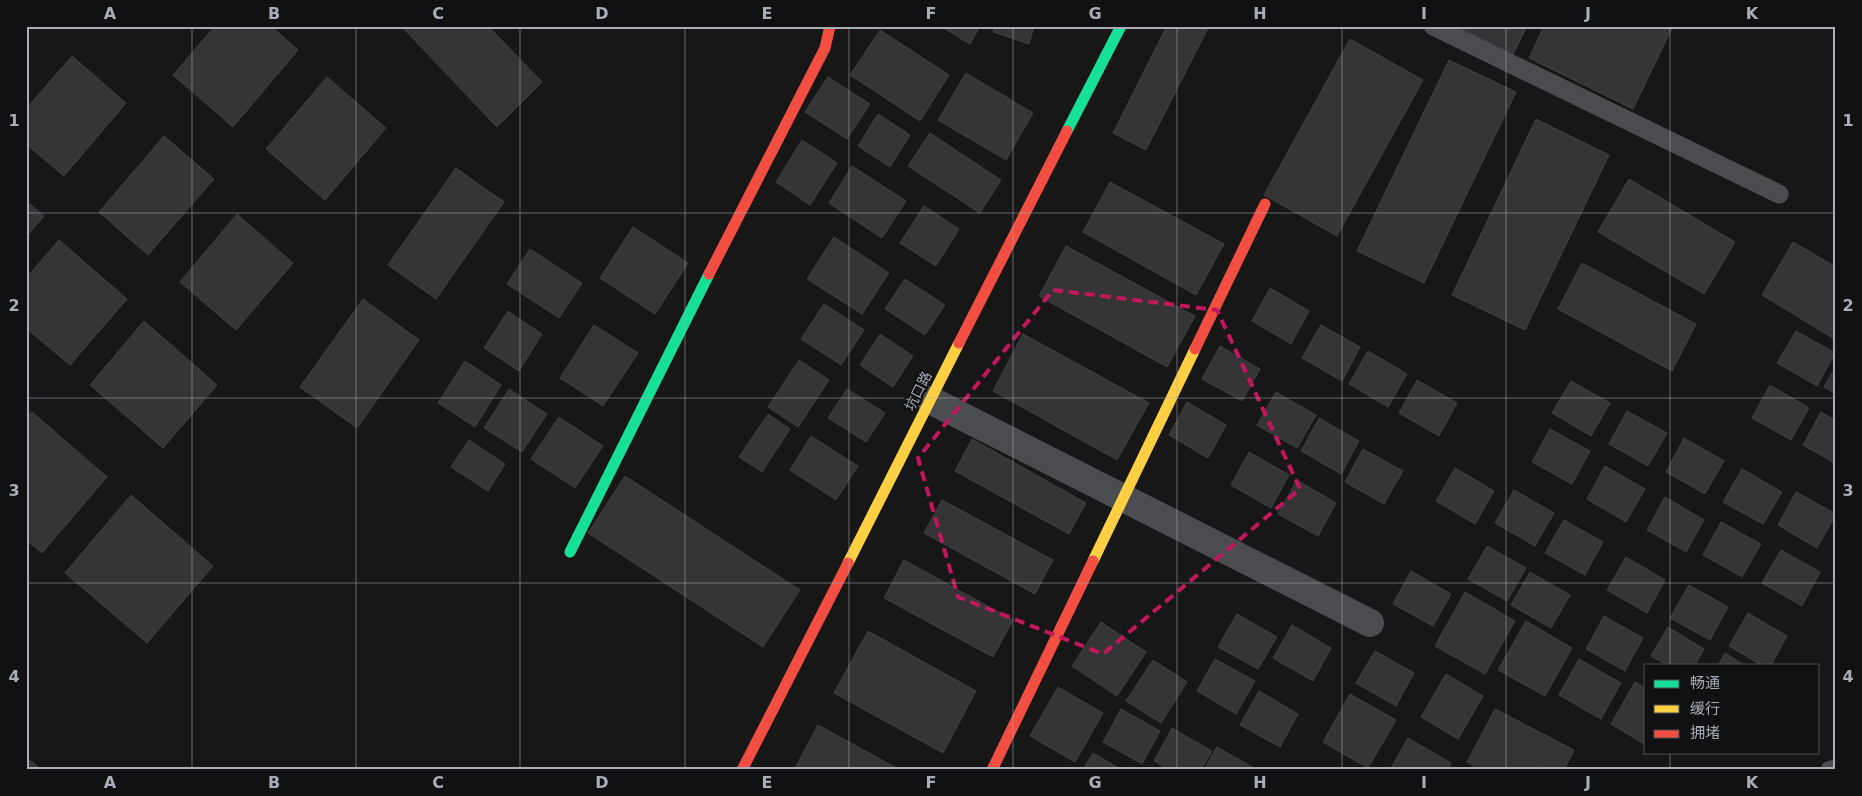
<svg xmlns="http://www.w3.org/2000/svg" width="1862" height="796" font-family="'DejaVu Sans','Noto Sans SC',sans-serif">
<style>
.building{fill:#353536;stroke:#3f4043}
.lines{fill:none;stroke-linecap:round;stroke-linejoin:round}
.lane{stroke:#4b4c50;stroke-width:19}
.street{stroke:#4b4c50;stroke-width:28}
.fast{stroke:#16e098;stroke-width:11}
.slow{stroke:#ffcf43;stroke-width:11}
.jam{stroke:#f24e42;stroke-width:11}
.marked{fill:none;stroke:#c2185b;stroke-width:4;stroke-dasharray:10 6;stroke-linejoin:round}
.grid{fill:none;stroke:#a8adb8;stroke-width:1;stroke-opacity:0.55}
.labels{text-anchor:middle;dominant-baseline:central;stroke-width:4.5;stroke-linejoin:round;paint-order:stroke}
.street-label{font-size:14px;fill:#a8adb8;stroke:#111113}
.neatline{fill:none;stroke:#a8adb8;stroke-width:2}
.grid-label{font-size:16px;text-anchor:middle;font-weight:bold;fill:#a8adb8}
</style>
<rect width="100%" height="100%" fill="#171717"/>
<g class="building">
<polygon points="215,26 271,26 298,50 233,127 173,75"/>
<polygon points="401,26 488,26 542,82 497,127"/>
<polygon points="947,26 980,26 970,44 945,29"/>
<polygon points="995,26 1034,26 1029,44 993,32"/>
<polygon points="1167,26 1209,26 1146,150 1113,133"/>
<polygon points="1456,26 1527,26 1513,54"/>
<polygon points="1544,26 1673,26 1633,109 1529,58"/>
<polygon points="880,30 949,75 920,121 850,75"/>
<polygon points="1350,39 1423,80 1337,236 1264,195"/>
<polygon points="72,56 126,103 64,176 26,144 26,109"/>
<polygon points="1449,60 1516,92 1424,283 1357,251"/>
<polygon points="966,73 1033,113 1006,160 938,120"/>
<polygon points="327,77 386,128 325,200 266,149"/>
<polygon points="828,77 870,104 847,139 805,112"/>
<polygon points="878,114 910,135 890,167 858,146"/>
<polygon points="1536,119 1609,155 1525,330 1452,295"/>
<polygon points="930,133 1001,180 980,213 908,166"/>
<polygon points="164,136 214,179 148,255 99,212"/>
<polygon points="802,140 837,163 810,205 776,182"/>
<polygon points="852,166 906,201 882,238 829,203"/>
<polygon points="456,168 504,202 436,299 388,265"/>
<polygon points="1629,179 1735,242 1704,294 1598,232"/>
<polygon points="1110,182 1224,244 1196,295 1083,232"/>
<polygon points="26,201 44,216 26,237"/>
<polygon points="924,206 959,229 936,266 900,243"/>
<polygon points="237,214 293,263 236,330 180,282"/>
<polygon points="633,227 688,263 655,314 600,278"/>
<polygon points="834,237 889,273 862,314 807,279"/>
<polygon points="59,240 127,299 70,365 26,328 26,278"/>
<polygon points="1793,242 1836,267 1836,340 1762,295"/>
<polygon points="1066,246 1195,316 1167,367 1039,296"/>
<polygon points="530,249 582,283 559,318 507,284"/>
<polygon points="1582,263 1696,324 1672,371 1558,309"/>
<polygon points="905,279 945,305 925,335 885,309"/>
<polygon points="1270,288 1309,311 1291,344 1252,321"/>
<polygon points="363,299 419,340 357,428 300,387"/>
<polygon points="824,304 864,330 841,365 801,339"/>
<polygon points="508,311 542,334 519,371 484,348"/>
<polygon points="144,321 217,385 163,448 90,385"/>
<polygon points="594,325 638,353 603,406 560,378"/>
<polygon points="1321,325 1360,347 1342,381 1302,358"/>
<polygon points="1796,331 1835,353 1817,386 1777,363"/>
<polygon points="880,334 913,356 893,387 860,365"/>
<polygon points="1023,334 1149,403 1117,460 993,391"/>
<polygon points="1220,346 1260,369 1242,401 1202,379"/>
<polygon points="1368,351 1407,374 1388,407 1349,384"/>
<polygon points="799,360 829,380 798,427 768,407"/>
<polygon points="465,361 501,385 475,427 438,403"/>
<polygon points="1836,366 1836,394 1824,387"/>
<polygon points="1417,380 1457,403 1439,436 1399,413"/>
<polygon points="1571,381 1610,403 1591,436 1552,413"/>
<polygon points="1770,385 1809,408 1791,440 1752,418"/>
<polygon points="509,389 547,414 522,452 484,428"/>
<polygon points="847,389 885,413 866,442 828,418"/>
<polygon points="1276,392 1316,415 1297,448 1257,425"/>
<polygon points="1187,402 1226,425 1208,458 1169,435"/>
<polygon points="1627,411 1667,433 1648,466 1609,444"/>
<polygon points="32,412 107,477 42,553 26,540 26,418"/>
<polygon points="1821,412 1836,421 1836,464 1803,445"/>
<polygon points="768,414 790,429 762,472 739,457"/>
<polygon points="559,417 603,446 575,488 531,459"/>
<polygon points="1319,418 1359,441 1341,474 1301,451"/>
<polygon points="1550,429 1590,451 1572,484 1532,462"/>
<polygon points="811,436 858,466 836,500 790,470"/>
<polygon points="1684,438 1724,461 1705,494 1666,472"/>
<polygon points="972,439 1086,503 1069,534 955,471"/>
<polygon points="469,440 505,464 488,491 451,467"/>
<polygon points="1363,449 1403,471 1384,504 1345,482"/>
<polygon points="1249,452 1289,475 1271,508 1231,485"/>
<polygon points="1605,466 1645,489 1626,522 1587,499"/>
<polygon points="1455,468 1494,491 1475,524 1436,501"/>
<polygon points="1742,469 1782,492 1763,524 1723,502"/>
<polygon points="625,476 800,590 763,647 588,533"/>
<polygon points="1297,480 1336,503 1318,536 1278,514"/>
<polygon points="1514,490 1554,513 1535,546 1495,523"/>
<polygon points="1796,492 1836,514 1817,548 1778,525"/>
<polygon points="131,495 213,566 147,643 65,573"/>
<polygon points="1665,497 1704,520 1686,552 1647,530"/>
<polygon points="942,500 1053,560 1035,594 924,533"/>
<polygon points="1564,520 1603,542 1585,575 1545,553"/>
<polygon points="1721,522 1761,544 1742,577 1703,555"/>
<polygon points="1487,546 1526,568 1507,601 1468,579"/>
<polygon points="1781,550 1820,572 1802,606 1762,583"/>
<polygon points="1626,557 1665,580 1647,613 1607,590"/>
<polygon points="904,560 1013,620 993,657 884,598"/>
<polygon points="1411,571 1451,594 1433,626 1393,604"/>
<polygon points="1530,572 1570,595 1551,628 1511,605"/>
<polygon points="1689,585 1728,607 1710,640 1670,618"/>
<polygon points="1465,592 1515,621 1485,674 1435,646"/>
<polygon points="1748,613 1787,636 1771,665 1761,665 1729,646"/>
<polygon points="1237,614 1277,637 1258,669 1218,647"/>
<polygon points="1604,616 1643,638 1625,671 1586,649"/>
<polygon points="1526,621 1572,648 1545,696 1498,670"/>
<polygon points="1101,622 1146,652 1117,696 1072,666"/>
<polygon points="1292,625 1331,648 1313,681 1273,658"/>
<polygon points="1668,627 1704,649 1695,665 1667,665 1651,656"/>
<polygon points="868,631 976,691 943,753 834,693"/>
<polygon points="1375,651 1414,673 1396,706 1356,683"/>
<polygon points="1725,653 1744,665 1718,665"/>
<polygon points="1215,659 1255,681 1236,714 1197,691"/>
<polygon points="1579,659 1621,683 1601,719 1559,695"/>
<polygon points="1153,660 1187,682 1161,723 1126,701"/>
<polygon points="1446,674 1483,696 1458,739 1421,717"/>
<polygon points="1635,682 1646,688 1646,745 1611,724"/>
<polygon points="1058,687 1103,713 1075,762 1030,736"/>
<polygon points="1259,691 1298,714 1280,747 1240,725"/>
<polygon points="1350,694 1396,720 1368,768 1323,742"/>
<polygon points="1121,709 1160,731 1142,764 1103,742"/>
<polygon points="1495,709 1574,750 1564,770 1548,770 1542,766 1541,770 1481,770 1467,762"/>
<polygon points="818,725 900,770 794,770"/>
<polygon points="1172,728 1212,751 1201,770 1169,770 1154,761"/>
<polygon points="1408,738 1451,763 1447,770 1390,770"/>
<polygon points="1217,747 1256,769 1256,770 1204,770"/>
<polygon points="1093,753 1122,770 1083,770"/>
<polygon points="26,757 38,767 35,770 26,770"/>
</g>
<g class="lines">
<g class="lane">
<polyline points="1433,26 1779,194"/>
<polyline points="1830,770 1836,769"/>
</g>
<polyline class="street" points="930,400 1370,623"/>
<g class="fast">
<polyline points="1067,131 1121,26"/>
<polyline points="570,552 709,274"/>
</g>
<g class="slow">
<polyline points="1093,561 1195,349"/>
<polyline points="848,563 959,343"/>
</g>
<g class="jam">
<polyline points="709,274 825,48 830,26"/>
<polyline points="959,343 1067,131"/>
<polyline points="1195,349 1265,204"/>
<polyline points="742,770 848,563"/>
<polyline points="992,770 1093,561"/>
</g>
</g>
<path class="marked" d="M 1053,290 L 1217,310 L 1300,489 L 1103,654 L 958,597 L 918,458 Z"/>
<path class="grid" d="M 192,26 L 192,770M 356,26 L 356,770M 520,26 L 520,770M 685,26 L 685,770M 849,26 L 849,770M 1013,26 L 1013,770M 1177,26 L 1177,770M 1342,26 L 1342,770M 1506,26 L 1506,770M 1670,26 L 1670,665M 26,213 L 1836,213M 26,398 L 1836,398M 26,583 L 1836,583M 1670,752 L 1670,770"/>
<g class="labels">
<g class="street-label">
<text transform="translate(918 391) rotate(-63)">坑口路</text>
</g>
</g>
<rect width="1862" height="796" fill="none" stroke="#111113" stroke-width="55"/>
<rect x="1644" y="664" width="175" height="90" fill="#111113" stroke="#4d4f55"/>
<rect x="1654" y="680" width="25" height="8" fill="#16e098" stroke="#4d4f55"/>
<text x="1690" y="688" font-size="15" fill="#a8adb8">畅通</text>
<rect x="1654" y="705" width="25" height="8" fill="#ffcf43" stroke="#4d4f55"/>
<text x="1690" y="714" font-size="15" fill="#a8adb8">缓行</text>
<rect x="1654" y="730" width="25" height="8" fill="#f24e42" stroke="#4d4f55"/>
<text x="1690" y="738" font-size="15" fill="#a8adb8">拥堵</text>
<rect x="28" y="28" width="1806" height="740" class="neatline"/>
<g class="grid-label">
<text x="110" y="19">A</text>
<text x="274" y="19">B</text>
<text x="438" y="19">C</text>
<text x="602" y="19">D</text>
<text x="767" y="19">E</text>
<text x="931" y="19">F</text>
<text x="1095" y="19">G</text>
<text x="1260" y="19">H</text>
<text x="1424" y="19">I</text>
<text x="1588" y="19">J</text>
<text x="1752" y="19">K</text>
<text x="14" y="126">1</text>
<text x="1848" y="126">1</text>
<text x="14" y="311">2</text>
<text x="1848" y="311">2</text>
<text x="14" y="496">3</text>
<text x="1848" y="496">3</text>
<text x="14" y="682">4</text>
<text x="1848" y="682">4</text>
<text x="110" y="788">A</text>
<text x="274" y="788">B</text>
<text x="438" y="788">C</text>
<text x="602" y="788">D</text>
<text x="767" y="788">E</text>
<text x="931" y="788">F</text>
<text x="1095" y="788">G</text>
<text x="1260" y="788">H</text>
<text x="1424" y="788">I</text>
<text x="1588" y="788">J</text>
<text x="1752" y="788">K</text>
</g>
</svg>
